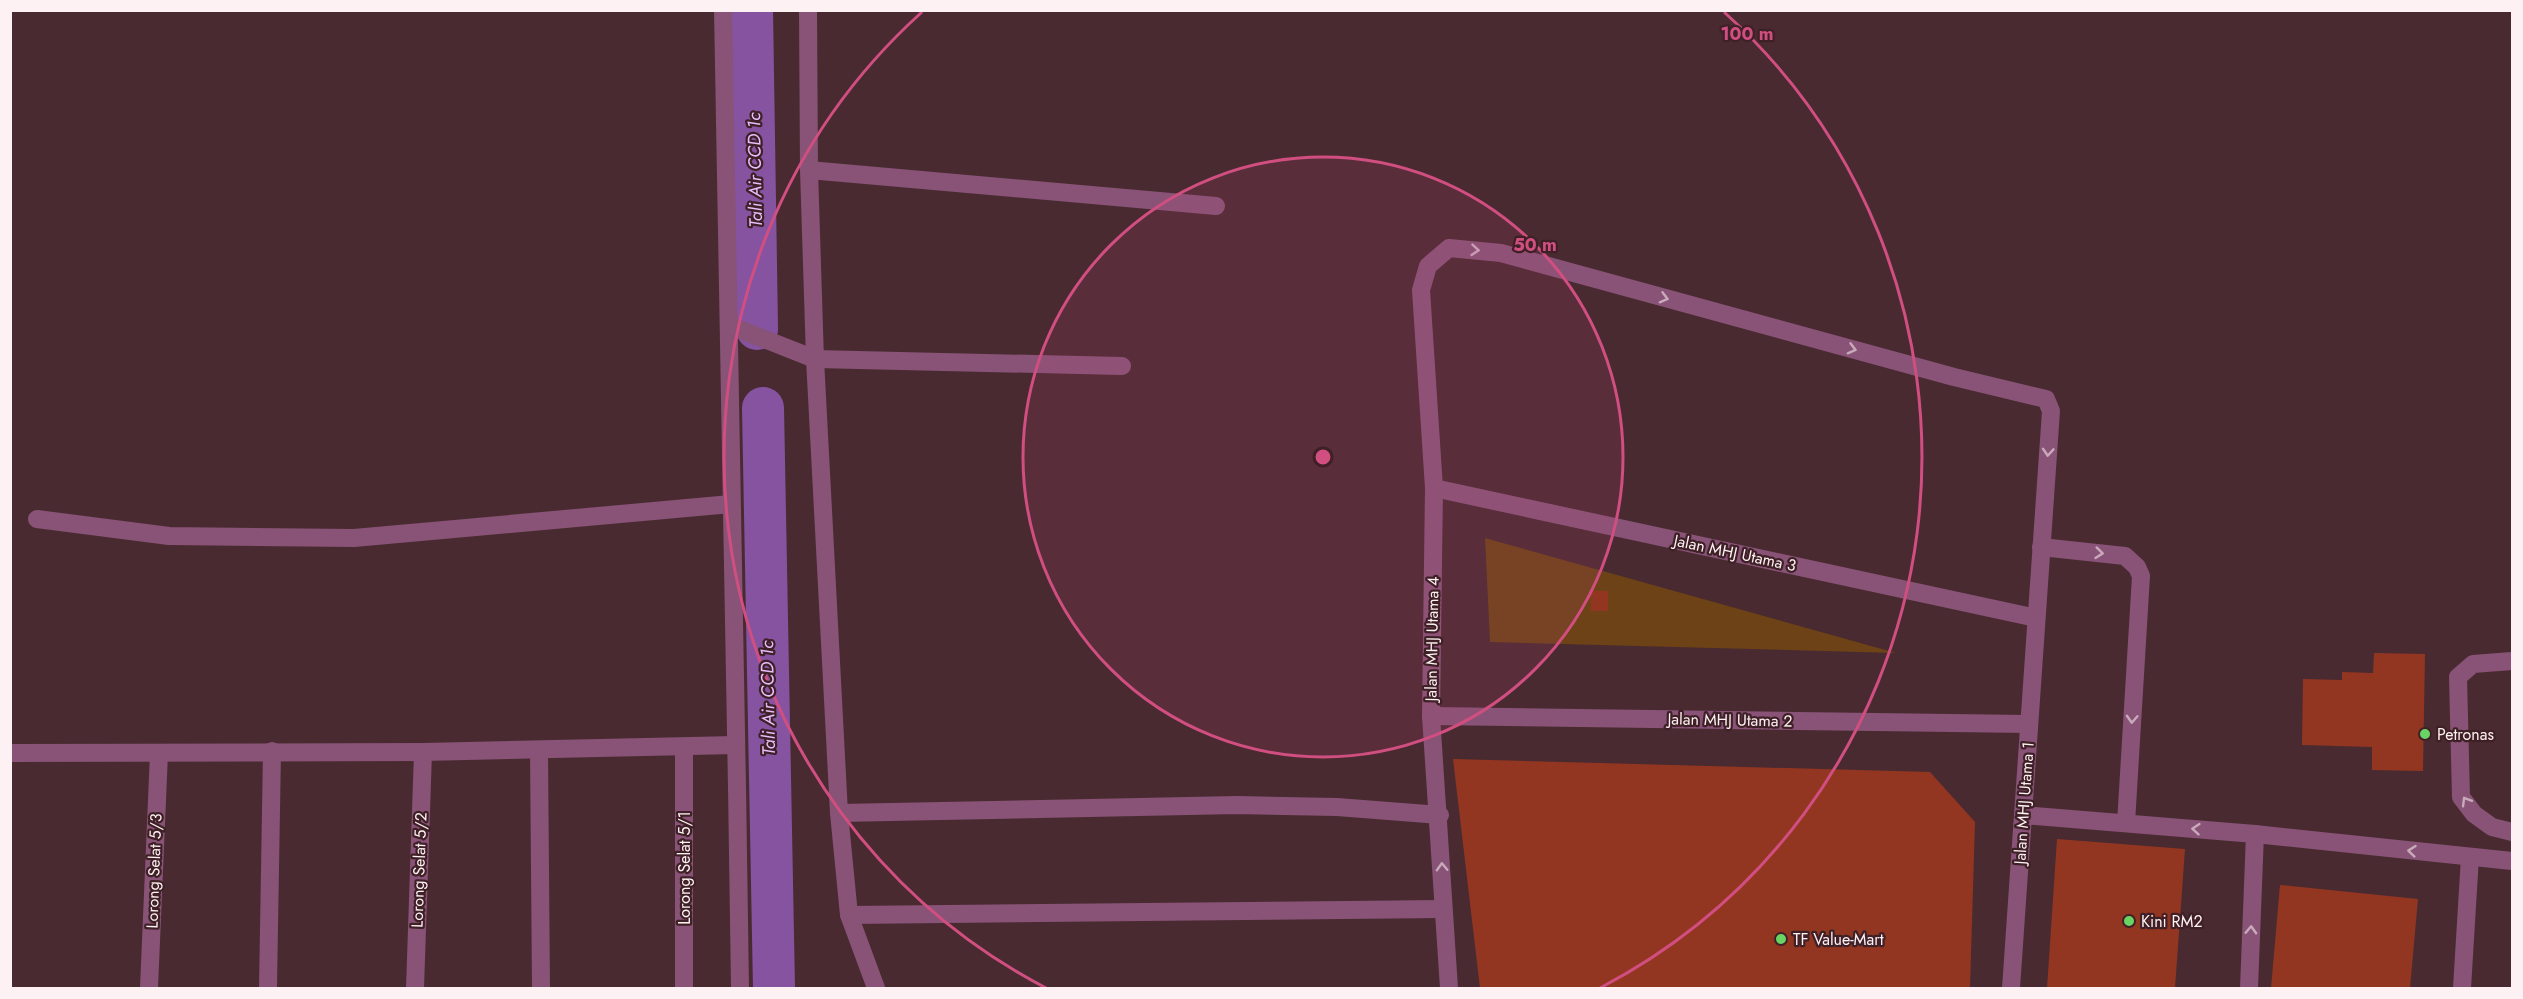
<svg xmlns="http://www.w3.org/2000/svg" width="2523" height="999" font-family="Jost,sans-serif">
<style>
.green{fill:#6d4217}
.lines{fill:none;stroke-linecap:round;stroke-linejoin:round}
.canal{stroke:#8653a1;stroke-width:42}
.building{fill:#923621}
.minor{stroke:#885376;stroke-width:18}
.oneway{stroke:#c9aabb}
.ring{fill:none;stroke:#d14e81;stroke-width:3}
.poi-dot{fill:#69d464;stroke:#3e2026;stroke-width:2}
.labels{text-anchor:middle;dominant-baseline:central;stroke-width:4.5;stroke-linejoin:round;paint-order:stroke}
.street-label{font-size:16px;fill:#fef1f3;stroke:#3e2026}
.poi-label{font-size:16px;fill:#fef1f3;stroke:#3e2026;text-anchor:start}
.water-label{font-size:18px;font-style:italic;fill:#e7befd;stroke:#3e2026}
.centre{fill:#d14e81;stroke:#3e2026;stroke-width:3}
.ring-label{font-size:18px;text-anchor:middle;font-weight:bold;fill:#d14e81;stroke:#3e2026;stroke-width:4.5;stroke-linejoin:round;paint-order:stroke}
</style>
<rect width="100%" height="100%" fill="#492a30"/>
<polygon class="green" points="1485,538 1896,653 1490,642"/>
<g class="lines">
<g class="canal">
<polyline points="752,10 757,329"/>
<polyline points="763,408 774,988"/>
</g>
</g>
<g class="building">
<rect x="1591" y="591" width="17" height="20"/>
<polygon points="2374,653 2425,654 2423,771 2372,770 2372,747 2302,745 2303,679 2342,680 2342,672 2373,673"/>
<polygon points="1453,759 1930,772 1975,822 1970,988 1480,988"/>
<polygon points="2057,839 2185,849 2175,988 2047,988"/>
<polygon points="2280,885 2418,899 2410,988 2271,988"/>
</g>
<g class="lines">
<g class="minor">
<path d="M 723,10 C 731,336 735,662 740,988"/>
<polyline points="808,10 809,170 815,359 839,813 849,915 876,988"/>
<polyline points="809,170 1216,206"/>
<polyline points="731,326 815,359 1122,366"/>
<polyline points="1434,488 2036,618"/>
<polyline points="37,519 169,536 354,538 731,504"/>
<polyline points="2041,547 2125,556 2137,567 2141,576 2126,823"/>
<polyline points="2512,661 2473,664 2458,677 2461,797 2474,814 2492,827 2512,832"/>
<polyline points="1431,716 2029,724"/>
<polyline points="539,750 541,988"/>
<polyline points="10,753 423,752 736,745"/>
<polyline points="839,813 1237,805 1337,807 1440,815"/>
<polyline points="2023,815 2255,834 2512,861"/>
<polyline points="849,915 1443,909"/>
<polyline points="149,988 159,753"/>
<polyline points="268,988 272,751"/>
<polyline points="415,988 423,752"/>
<polyline points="684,988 684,747"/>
<polyline points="1449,988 1431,716 1434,488 1421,290 1428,266 1449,248 1501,253 1954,377 2046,399 2051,411 2011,988"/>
<polyline points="2249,988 2255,834"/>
<polyline points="2462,988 2470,857"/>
</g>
</g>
<defs><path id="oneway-chevron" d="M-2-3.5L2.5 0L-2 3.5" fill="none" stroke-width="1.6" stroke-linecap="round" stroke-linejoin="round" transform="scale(1.5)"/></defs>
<g class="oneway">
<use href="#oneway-chevron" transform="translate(1475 250) rotate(5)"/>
<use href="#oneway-chevron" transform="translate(1664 298) rotate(15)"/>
<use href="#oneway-chevron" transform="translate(1852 349) rotate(15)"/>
<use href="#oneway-chevron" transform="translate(2048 452) rotate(94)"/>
<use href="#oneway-chevron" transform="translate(2099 553) rotate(6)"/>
<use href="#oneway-chevron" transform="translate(2132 719) rotate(93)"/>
<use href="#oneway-chevron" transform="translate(2466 801) rotate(-121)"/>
<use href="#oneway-chevron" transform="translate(2196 829) rotate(-175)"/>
<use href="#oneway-chevron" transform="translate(2412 851) rotate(-174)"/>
<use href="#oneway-chevron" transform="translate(1442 867) rotate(-92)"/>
<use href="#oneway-chevron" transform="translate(2251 930) rotate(-88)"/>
</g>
<circle cx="1323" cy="457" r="300" fill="#d14e81" fill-opacity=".12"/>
<g class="ring">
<circle cx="1323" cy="457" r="300"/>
<path d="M1046 988A599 599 0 0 1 922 12M1724 12A599 599 0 0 1 1600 988"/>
</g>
<g class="poi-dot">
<circle cx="2425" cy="734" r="6"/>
<circle cx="2129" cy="921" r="6"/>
<circle cx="1781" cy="939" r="6"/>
</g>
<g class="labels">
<g class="street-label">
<text transform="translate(1735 553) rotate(12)">Jalan MHJ Utama 3</text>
<text transform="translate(1432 639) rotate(-89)">Jalan MHJ Utama 4</text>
<text transform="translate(1730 720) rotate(1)">Jalan MHJ Utama 2</text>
<text transform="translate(2024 803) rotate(-86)">Jalan MHJ Utama 1</text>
<text transform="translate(684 868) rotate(-90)">Lorong Selat 5/1</text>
<text transform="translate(419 870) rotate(-88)">Lorong Selat 5/2</text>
<text transform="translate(154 871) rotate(-88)">Lorong Selat 5/3</text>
</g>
<g class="poi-label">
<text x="2437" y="734">Petronas</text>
<text x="2141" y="921">Kini RM2</text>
<text x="1793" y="939">TF Value-Mart</text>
</g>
<g class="water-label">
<text transform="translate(755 170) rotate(-91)">Tali Air CCD 1c</text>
<text transform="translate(768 698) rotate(-91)">Tali Air CCD 1c</text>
</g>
</g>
<circle cx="1323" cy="457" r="9" class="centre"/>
<g class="ring-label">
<text x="1747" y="40">100 m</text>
<text x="1535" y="251">50 m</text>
</g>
<rect width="2523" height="999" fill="none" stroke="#fef1f3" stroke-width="24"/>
</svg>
